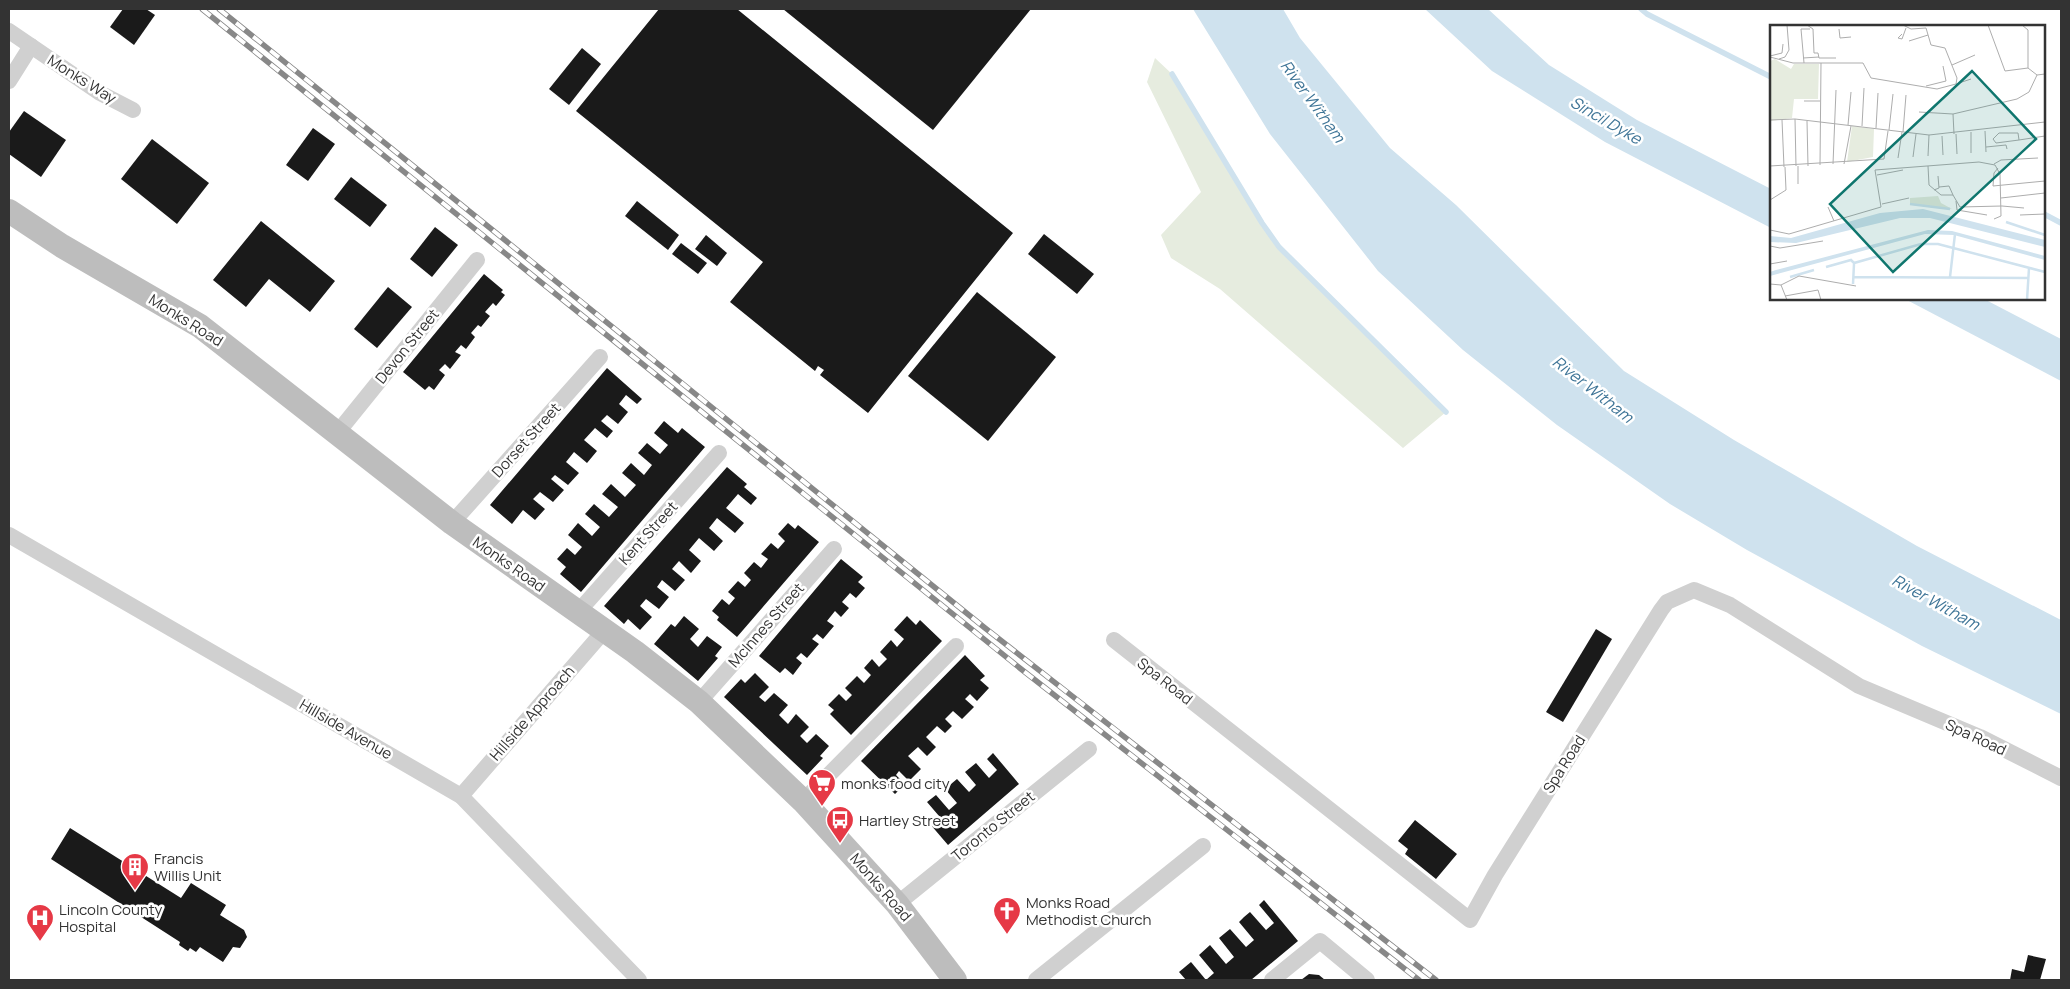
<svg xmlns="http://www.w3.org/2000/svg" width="2070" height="989" font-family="Manrope,sans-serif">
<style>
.green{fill:#e6ecdf}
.water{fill:#cfe2ee}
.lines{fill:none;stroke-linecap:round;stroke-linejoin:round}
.stream{stroke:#cfe2ee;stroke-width:5.5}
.building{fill:#1a1a1a}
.street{stroke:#d0d0d0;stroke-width:16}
.secondary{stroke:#bdbdbd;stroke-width:24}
.rail-casing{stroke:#888;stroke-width:5.5}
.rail{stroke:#fff;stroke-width:4;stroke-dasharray:11;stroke-linecap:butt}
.labels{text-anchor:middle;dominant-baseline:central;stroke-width:5;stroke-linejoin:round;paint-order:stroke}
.street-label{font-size:15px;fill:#333;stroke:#fff}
.poi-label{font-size:15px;fill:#333;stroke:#fff;text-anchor:start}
.water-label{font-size:16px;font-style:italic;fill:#3f7597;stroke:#fff}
.inset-river{fill:none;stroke:#cfe2ee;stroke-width:2.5}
.inset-road{fill:none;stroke:#adadad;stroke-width:1}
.view{fill:#0f766e;fill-opacity:0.15;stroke:#0f766e;stroke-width:2.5}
.inset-edge{fill:none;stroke:#333;stroke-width:2.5}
</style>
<rect width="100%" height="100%" fill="#fff"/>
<polygon class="green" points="1155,58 1172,74 1262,223 1279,247 1446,412 1403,448 1220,289 1171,258 1161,235 1201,192 1147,82"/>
<g class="water">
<polygon points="1193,9 1283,9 1300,38 1390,148 1456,205 1624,371 1734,440 1917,546 2061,620 2061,714 1922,646 1747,550 1670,504 1557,425 1463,350 1378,271 1270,134"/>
<polygon points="1425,9 1488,9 1549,65 1637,120 1771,189 1771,228 1605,142 1492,71"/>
<polygon points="1905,299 1984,299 2061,339 2061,381"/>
</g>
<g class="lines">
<g class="stream">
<polyline points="1641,9 1647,14 1771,77"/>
<polyline points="1172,74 1262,223 1279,247 1446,412"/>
<polyline points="2044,214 2061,223"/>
</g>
</g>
<g class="building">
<polygon points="123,9 146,9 155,15 134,45 110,27"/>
<polygon points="659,9 737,9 1013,233 868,413 820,375 824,370 818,366 815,371 730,302 763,262 576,111"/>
<polygon points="783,9 1031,9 933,130"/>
<polygon points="582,48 601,64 569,105 549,89"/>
<polygon points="24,111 66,140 41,177 9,154 9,132"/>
<polygon points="313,128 335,144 308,181 286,165"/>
<polygon points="152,139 209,183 177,224 121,179"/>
<polygon points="351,177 387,205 370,227 334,199"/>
<polygon points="637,201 679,235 668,250 625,216"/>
<polygon points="261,221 335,281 310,312 269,279 246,307 213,280"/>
<polygon points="435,227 458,245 432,277 410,259"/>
<polygon points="1044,234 1094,274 1077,294 1028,254"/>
<polygon points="706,235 727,253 717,266 695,249"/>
<polygon points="681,243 707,263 698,274 672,254"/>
<polygon points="484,274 503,290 501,292 505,295 496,306 493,303 485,312 490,316 481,327 478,325 471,333 475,337 466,349 461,345 455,352 461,355 450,369 445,364 439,370 445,375 434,390 429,386 425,390 403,372"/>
<polygon points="388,287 412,307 377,348 354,329"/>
<polygon points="977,292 1056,357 988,441 908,376"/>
<polygon points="607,368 642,399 637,404 626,395 619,404 628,412 618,424 607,415 601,421 613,431 607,438 595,428 584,440 597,451 587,463 574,452 566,462 579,473 568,485 555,475 551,479 564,490 553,502 540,492 533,499 545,509 535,520 523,510 512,524 490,505"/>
<polygon points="664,421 678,433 682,428 705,447 581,592 560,574 566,567 557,559 567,548 575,555 582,547 568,535 578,523 592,536 600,527 585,514 594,504 609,517 618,507 602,494 611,484 625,497 636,485 622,473 631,463 644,475 652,465 638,453 647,443 660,454 668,445 654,433"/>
<polygon points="727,467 747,484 744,487 757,498 751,505 738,494 726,508 744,523 735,533 717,518 709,528 723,541 714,551 699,538 689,550 701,561 691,573 679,561 672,569 685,580 675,591 662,580 657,587 669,597 659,609 646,599 640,606 652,617 640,630 628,619 624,624 604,606"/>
<polygon points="788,523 795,529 798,525 819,542 737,637 717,620 719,617 712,611 722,599 729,605 735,598 728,592 738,581 745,587 751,580 744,573 754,562 761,568 768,559 761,554 771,543 778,549 785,541 778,534"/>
<polygon points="841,559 863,577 858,582 865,588 856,598 850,593 842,602 849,608 841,617 835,611 827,621 834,626 823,639 817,634 812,639 819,644 807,658 801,653 796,658 802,663 793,675 785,668 780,673 759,656"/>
<polygon points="684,616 699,629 690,639 698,647 707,636 722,647 715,656 718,658 698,681 654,644 671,624 675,627"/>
<polygon points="907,616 916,625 920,620 942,641 851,735 830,714 834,710 828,705 839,694 846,701 852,695 845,688 857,676 864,683 871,675 864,668 872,659 879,667 887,659 880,652 891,640 897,647 904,639 894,630"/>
<polygon points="1596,629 1612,639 1563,722 1546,712"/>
<polygon points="965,655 985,676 980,680 989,688 977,701 970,694 965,699 974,707 962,719 953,711 945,719 952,726 945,733 937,726 926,737 936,747 927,756 918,747 908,756 921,769 909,781 899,771 896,775 905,784 895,794 861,761"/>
<polygon points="755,673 769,687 759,697 765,702 774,693 788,705 779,715 788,724 796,714 809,727 800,736 807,743 816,734 829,746 820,756 823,758 807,775 724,697 741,679 745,683"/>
<polygon points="993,753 1019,784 948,845 930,824 939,816 927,802 936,795 949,810 957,803 945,789 957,779 969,792 976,785 965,772 976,763 989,778 997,770 987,759"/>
<polygon points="1415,820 1457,854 1436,879 1405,854 1408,849 1398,841"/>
<polygon points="70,828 181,898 191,883 226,905 220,915 244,930 247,937 240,948 233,947 223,962 200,947 196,952 190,948 188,951 179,945 180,942 51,859"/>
<polygon points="1264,900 1298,941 1251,980 1206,980 1214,973 1199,955 1210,945 1226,964 1234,957 1219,938 1230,929 1246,947 1254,940 1239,922 1244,917 1250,912 1266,930 1274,923 1259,905"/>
<polygon points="2028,955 2046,959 2040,980 2010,980 2012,969 2024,972"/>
<polygon points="1191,962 1206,980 1186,980 1179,972"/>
<polygon points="1309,974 1319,975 1325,980 1301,980"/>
</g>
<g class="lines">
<g class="street">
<polyline points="9,31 100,93 133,110"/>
<polyline points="9,81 31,46"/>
<polyline points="338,432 477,260"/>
<polyline points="452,523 600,357"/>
<polyline points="9,535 461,796 639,980"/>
<polyline points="578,612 719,453"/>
<polyline points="1114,640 1470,920 1495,875 1661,610 1667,602 1694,590 1730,605 1859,686 1980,737 2061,778"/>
<polyline points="699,702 834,549"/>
<polyline points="461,796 604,631"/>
<polyline points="803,801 956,646"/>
<polyline points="897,904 1089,749"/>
<polyline points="1036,980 1203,846"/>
<polyline points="1272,980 1320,941 1367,980"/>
</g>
<polyline class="secondary" points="9,211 62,246 200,326 452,523 635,652 699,702 803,801 897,904 955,980"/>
<defs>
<g id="rail">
<polyline points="202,9 1021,669 1419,980"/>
<polyline points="219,9 985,628 1436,980"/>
</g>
</defs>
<use href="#rail" class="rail-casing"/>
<use href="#rail" class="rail"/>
</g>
<defs>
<symbol id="supermarket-pin" viewBox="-11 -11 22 30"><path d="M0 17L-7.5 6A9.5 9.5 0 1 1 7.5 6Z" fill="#e63946" stroke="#fff"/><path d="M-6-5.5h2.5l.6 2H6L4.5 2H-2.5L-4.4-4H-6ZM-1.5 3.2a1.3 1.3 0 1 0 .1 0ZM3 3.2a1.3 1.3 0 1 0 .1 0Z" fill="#fff"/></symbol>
<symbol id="bus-pin" viewBox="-11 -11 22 30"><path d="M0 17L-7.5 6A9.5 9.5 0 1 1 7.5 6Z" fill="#e63946" stroke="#fff"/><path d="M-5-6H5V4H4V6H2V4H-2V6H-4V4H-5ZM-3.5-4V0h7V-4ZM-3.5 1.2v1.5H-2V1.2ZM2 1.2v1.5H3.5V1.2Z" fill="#fff"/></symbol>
<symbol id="building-pin" viewBox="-11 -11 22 30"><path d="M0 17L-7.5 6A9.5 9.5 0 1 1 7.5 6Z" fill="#e63946" stroke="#fff"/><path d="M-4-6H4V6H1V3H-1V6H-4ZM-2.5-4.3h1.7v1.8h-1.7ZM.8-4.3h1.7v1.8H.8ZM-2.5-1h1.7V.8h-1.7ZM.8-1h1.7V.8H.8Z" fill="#fff"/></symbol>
<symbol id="church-pin" viewBox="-11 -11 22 30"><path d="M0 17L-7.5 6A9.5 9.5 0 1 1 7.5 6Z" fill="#e63946" stroke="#fff"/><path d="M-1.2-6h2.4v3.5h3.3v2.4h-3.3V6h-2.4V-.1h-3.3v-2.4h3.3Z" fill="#fff"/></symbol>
<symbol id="hospital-pin" viewBox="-11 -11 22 30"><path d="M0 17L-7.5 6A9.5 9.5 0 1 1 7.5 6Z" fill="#e63946" stroke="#fff"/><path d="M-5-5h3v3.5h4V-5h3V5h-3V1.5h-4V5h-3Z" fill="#fff"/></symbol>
</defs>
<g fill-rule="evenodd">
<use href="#supermarket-pin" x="806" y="767" width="32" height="43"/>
<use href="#bus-pin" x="824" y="804" width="32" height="43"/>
<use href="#building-pin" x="119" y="851" width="32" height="43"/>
<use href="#church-pin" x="991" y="895" width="32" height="43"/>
<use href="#hospital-pin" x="24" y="902" width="32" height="43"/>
</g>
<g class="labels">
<g class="street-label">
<text transform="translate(82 79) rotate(32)">Monks Way</text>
<text transform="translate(186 320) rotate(32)">Monks Road</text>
<text transform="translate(407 346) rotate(-51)">Devon Street</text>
<text transform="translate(526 440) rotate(-48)">Dorset Street</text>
<text transform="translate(648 533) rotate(-48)">Kent Street</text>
<text transform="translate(509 564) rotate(35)">Monks Road</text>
<text transform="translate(766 625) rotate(-49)">McInnes Street</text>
<text transform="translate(1165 681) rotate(38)">Spa Road</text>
<text transform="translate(532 713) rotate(-49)">Hillside Approach</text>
<text transform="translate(346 729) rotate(30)">Hillside Avenue</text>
<text transform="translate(1976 737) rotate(25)">Spa Road</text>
<text transform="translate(1564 764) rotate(-58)">Spa Road</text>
<text transform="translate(993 826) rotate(-39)">Toronto Street</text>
<text transform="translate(881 887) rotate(49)">Monks Road</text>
</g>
<g class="poi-label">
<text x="841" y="783">monks food city</text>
<text x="859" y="820">Hartley Street</text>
<text x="154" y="858">Francis<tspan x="154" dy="17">Willis Unit</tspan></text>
<text x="1026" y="902">Monks Road<tspan x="1026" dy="17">Methodist Church</tspan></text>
<text x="59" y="909">Lincoln County<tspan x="59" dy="17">Hospital</tspan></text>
</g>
<g class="water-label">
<text transform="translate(1313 101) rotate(54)">River Witham</text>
<text transform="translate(1606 120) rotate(30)">Sincil Dyke</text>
<text transform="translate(1593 389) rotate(38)">River Witham</text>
<text transform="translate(1936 602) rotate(29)">River Witham</text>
</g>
</g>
<g transform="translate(1770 25)">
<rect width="275" height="275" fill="#fff"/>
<path d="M 5,34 L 21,44 L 24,39 L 49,39 L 48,74 L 24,74 L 22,93 L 0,96 L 0,36 ZM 82,101 L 104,104 L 103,132 L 77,137 ZM 168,171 L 171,178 L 182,184 L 140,179 L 140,173 Z" fill="#e6ecdf"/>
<path d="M 153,184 L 275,215 L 275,222 L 160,193 L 130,193 L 26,218 L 0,217 L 0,211 L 21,213 L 110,188 ZM 158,205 L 182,206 L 275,231 L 275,235 L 184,210 L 155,209 L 0,251 L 0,247 L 6,245 Z" fill="#cfe2ee"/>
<path class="inset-river" d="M 140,179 L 180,184M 236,197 L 275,210M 56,242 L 81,235 L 84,238 L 151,219 L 168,219 L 275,247M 20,252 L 44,245M 83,252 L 258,253M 180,252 L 185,209M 83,259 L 84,239M 257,275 L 259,243"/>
<path class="inset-road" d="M 37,0 L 43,4 L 44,28 L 48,28 L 49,33 L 66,33M 218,0 L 235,46 L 258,43 L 267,50 L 275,49M 252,0 L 258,5 L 258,43M 69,4 L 70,13 L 81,12M 132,9 L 128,13 L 132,14 L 136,3M 139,16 L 158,10M 0,31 L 12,28 L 13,19M 0,32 L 23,38 L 93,38M 33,33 L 49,32M 9,34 L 15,32 L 19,25 L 17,0M 34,38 L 31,4 L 40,4M 93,38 L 101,53 L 167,64 L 186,59 L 187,53 L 175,23 L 161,20 L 156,3 L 141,4 L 133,0M 182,40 L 205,30M 186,59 L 201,54M 156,61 L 176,56 L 173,41M 34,76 L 50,76M 149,87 L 183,89 L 247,74 L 259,67 L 267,50M 183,89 L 184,109M 25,94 L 26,141M 0,95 L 25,94 L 159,110 L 275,97M 12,95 L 14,142M 37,96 L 38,141M 78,100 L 81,67M 92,101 L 94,63M 106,103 L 108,68M 119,105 L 123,69M 215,106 L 216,127M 133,107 L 136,70M 201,107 L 201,128M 186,109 L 187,129M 172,111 L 173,130M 249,115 L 248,108 L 229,108 L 223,114 L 226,118 L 249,115 L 275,111M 216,122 L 236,120 L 237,124M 158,131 L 159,110M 143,132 L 146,109M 128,133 L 132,107M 63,139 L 66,65M 74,139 L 81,101M 224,139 L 231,135 L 268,133M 50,140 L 51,38M 0,141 L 114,134 L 118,106M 28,141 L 28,159M 158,141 L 159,160 L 171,170 L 183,170 L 190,182 L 232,181M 228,143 L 224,148 L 223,161 L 275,156M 107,150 L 133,145M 169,162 L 179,161 L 183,170M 164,165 L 169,163 L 168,151M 231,173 L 275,168M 0,175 L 16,165 L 15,142M 186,176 L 187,185 L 217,190M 112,179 L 139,173M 232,181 L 254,183M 58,182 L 64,196M 250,190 L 275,189M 0,205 L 19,209 L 111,182 L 105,145 L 209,137 L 225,140 L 230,149 L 231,191 L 224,194M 0,221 L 10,223 L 53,216M 0,239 L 17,236M 0,259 L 11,260 L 17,275M 11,260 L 29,251 L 86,261M 15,271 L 48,265 L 51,275"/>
<path class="view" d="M 202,46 L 266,114 L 123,247 L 60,179 Z"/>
<rect width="275" height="275" class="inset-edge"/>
</g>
<rect width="2070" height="989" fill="none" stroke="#333333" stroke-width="20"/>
</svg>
